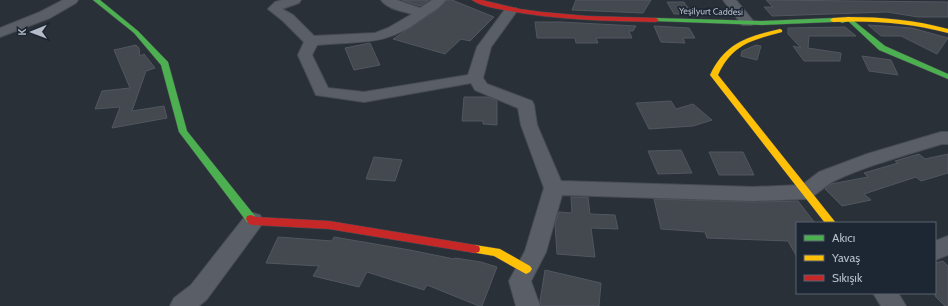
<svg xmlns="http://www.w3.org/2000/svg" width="948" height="306" font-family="Cabin,sans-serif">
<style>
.building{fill:#444950;stroke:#52575f}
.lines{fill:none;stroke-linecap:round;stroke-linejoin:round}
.street-casing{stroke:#484c53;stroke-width:2}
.fast-casing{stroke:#484c53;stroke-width:1}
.slow-casing{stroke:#484c53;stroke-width:1}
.jam-casing{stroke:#484c53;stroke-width:1}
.street{fill:#5a5e66;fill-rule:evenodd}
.fast{fill:#4caf50;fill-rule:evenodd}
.slow{fill:#ffc107;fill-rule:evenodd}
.jam{fill:#c62828;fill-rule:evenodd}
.labels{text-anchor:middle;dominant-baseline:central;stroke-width:3.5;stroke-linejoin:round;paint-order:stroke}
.far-street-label{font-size:9px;fill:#b4bcc9;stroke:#1d2633}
</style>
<rect width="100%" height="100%" fill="#2a3038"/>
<g class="building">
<polygon points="402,0 429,0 420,6"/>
<polygon points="447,0 452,0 494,17 470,41 461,39 445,54 393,39 437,10"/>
<polygon points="576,0 651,0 643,13 572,10"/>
<polygon points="766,0 948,2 948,17 918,17 887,12 772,16 764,7 773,7"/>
<polygon points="667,2 684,2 692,14 674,14"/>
<polygon points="535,22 561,22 636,26 633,31 629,31 632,38 596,38 598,43 576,43 575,38 537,38"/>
<polygon points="868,25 912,28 948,38 937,54 901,36 881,36"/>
<polygon points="654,26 689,28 695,38 683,38 685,43 661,42"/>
<polygon points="845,27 856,36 809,36 808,48 841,53 840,61 804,61 793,46 801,48 788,34 788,28"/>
<polygon points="370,43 380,65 354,70 345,48"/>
<polygon points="136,45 139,48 140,56 144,54 155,68 146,71 132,111 164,106 167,118 112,128 120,107 95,109 102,91 130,88 114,50"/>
<polygon points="756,45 761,46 757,60 741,56 742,51"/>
<polygon points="862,56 891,60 898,75 869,71"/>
<polygon points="464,97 489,97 497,101 497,125 483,124 483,121 462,121"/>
<polygon points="671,101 676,109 693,104 712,120 693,126 649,129 636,103"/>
<polygon points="681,150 692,173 658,174 648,151"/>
<polygon points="709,152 743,152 754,175 719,175"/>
<polygon points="919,154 925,159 948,154 948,173 921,181 916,177 864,194 871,200 842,206 825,189 831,184 868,177 864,173 898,163 895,161"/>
<polygon points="374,157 402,160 395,181 366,179"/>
<polygon points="571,197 588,197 590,214 615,215 618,229 591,228 595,257 557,254 555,224 559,212 572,213"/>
<polygon points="654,199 753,202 798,201 815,223 797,223 797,257 788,241 707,238 705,232 661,229"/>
<polygon points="278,237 332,241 334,237 410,250 454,259 455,258 481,262 497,267 482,306 479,306 427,285 424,290 367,272 359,287 313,276 319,266 266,263"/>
<polygon points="943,261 948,266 948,306 945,306 935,296 935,263"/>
<polygon points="545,270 601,283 599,306 541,306 540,301"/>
</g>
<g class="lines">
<defs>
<g id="street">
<polygon points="63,0 78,0 76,3 50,18 0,37 0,28 40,12"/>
<path d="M 282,0 L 301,0 L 299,3 L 282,9 L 293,15 L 314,36 L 375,33 L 388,28 L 412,14 C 402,11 387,9 381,0 L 397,0 L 420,8 L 432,0 L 446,0 C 441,7 432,12 425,17 C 383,48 364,40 317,45 L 312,55 L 328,88 L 364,92 L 468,75 L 477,47 L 506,8 L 516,8 L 517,11 L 491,47 L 483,78 L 487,84 L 532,101 L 534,105 L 537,125 L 561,181 L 753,187 L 802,185 L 819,172 L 867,154 L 941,132 L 948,132 L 948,144 L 942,144 C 906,155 868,165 834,181 C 824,186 817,196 806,199 L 753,201 L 562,195 L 546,252 L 531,281 L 540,306 L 516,306 L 509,281 L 525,251 L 544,188 L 521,125 L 518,108 L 475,90 L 471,83 L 364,102 L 316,95 L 298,55 L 304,42 L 283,21 L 268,9 L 275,2 Z"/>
<polygon points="723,0 736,0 754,22 752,25 742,25"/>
<polygon points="253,213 260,215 263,221 260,227 207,299 199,306 170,306 174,298 191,285 246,215"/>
<polygon points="948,236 948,255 935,260 935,241"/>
<polygon points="873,293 898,293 906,306 881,306"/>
</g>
<g id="fast">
<polygon points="93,0 100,0 138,31 168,62 187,131 255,216 256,219 255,222 251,223 247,222 179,132 161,65 134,33"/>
<polygon points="849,17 885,46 948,74 948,79 879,50 848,21 842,23 839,21"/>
<polygon points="656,18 762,21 833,18 836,20 833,22 762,25 654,21 654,19"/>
</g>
<g id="slow">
<path d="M 848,17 C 882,17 915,20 948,29 L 948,33 C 910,23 873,20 833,22 L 830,20 L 833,18 Z"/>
<path d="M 780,29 L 782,30 L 782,32 C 752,40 732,44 718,75 L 836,223 L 825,223 L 710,75 C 726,42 747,37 780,29 Z"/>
<polygon points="475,245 500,249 530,266 532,269 530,272 526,274 494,256 471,252 470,249 471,246"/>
</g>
<g id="jam">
<path d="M 472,0 L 482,0 L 520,9 L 542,12 L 587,16 L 656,18 L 659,20 L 656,22 C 605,21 554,20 504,10 C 494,8 480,6 472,0 Z"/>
<polygon points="251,215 256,217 329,221 475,245 479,246 480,249 479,252 475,253 329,229 253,225 249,224 246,219 247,216"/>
</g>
</defs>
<use href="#street" class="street-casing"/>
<use href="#fast" class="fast-casing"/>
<use href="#slow" class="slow-casing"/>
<use href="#jam" class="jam-casing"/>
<use href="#street" class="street"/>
<use href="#fast" class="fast"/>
<use href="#slow" class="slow"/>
<use href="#jam" class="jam"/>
</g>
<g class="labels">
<g class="far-street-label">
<text transform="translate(711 11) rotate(1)">Yeşilyurt Caddesi</text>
</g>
</g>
<rect x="796" y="222" width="140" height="72" fill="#1d2633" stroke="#59626f"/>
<rect x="804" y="235" width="20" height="6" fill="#4caf50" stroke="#59626f"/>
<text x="832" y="242" font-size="12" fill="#b4bcc9">Akıcı</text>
<rect x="804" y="255" width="20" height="6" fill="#ffc107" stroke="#59626f"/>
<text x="832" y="262" font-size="12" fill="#b4bcc9">Yavaş</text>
<rect x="804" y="275" width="20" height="6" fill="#c62828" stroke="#59626f"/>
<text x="832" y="282" font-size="12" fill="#b4bcc9">Sıkışık</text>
<g transform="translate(32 32) rotate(269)" stroke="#1d2633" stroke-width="3" paint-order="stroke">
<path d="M0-3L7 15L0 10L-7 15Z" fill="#b4bcc9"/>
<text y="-6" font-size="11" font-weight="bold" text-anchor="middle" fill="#b4bcc9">K</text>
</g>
</svg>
